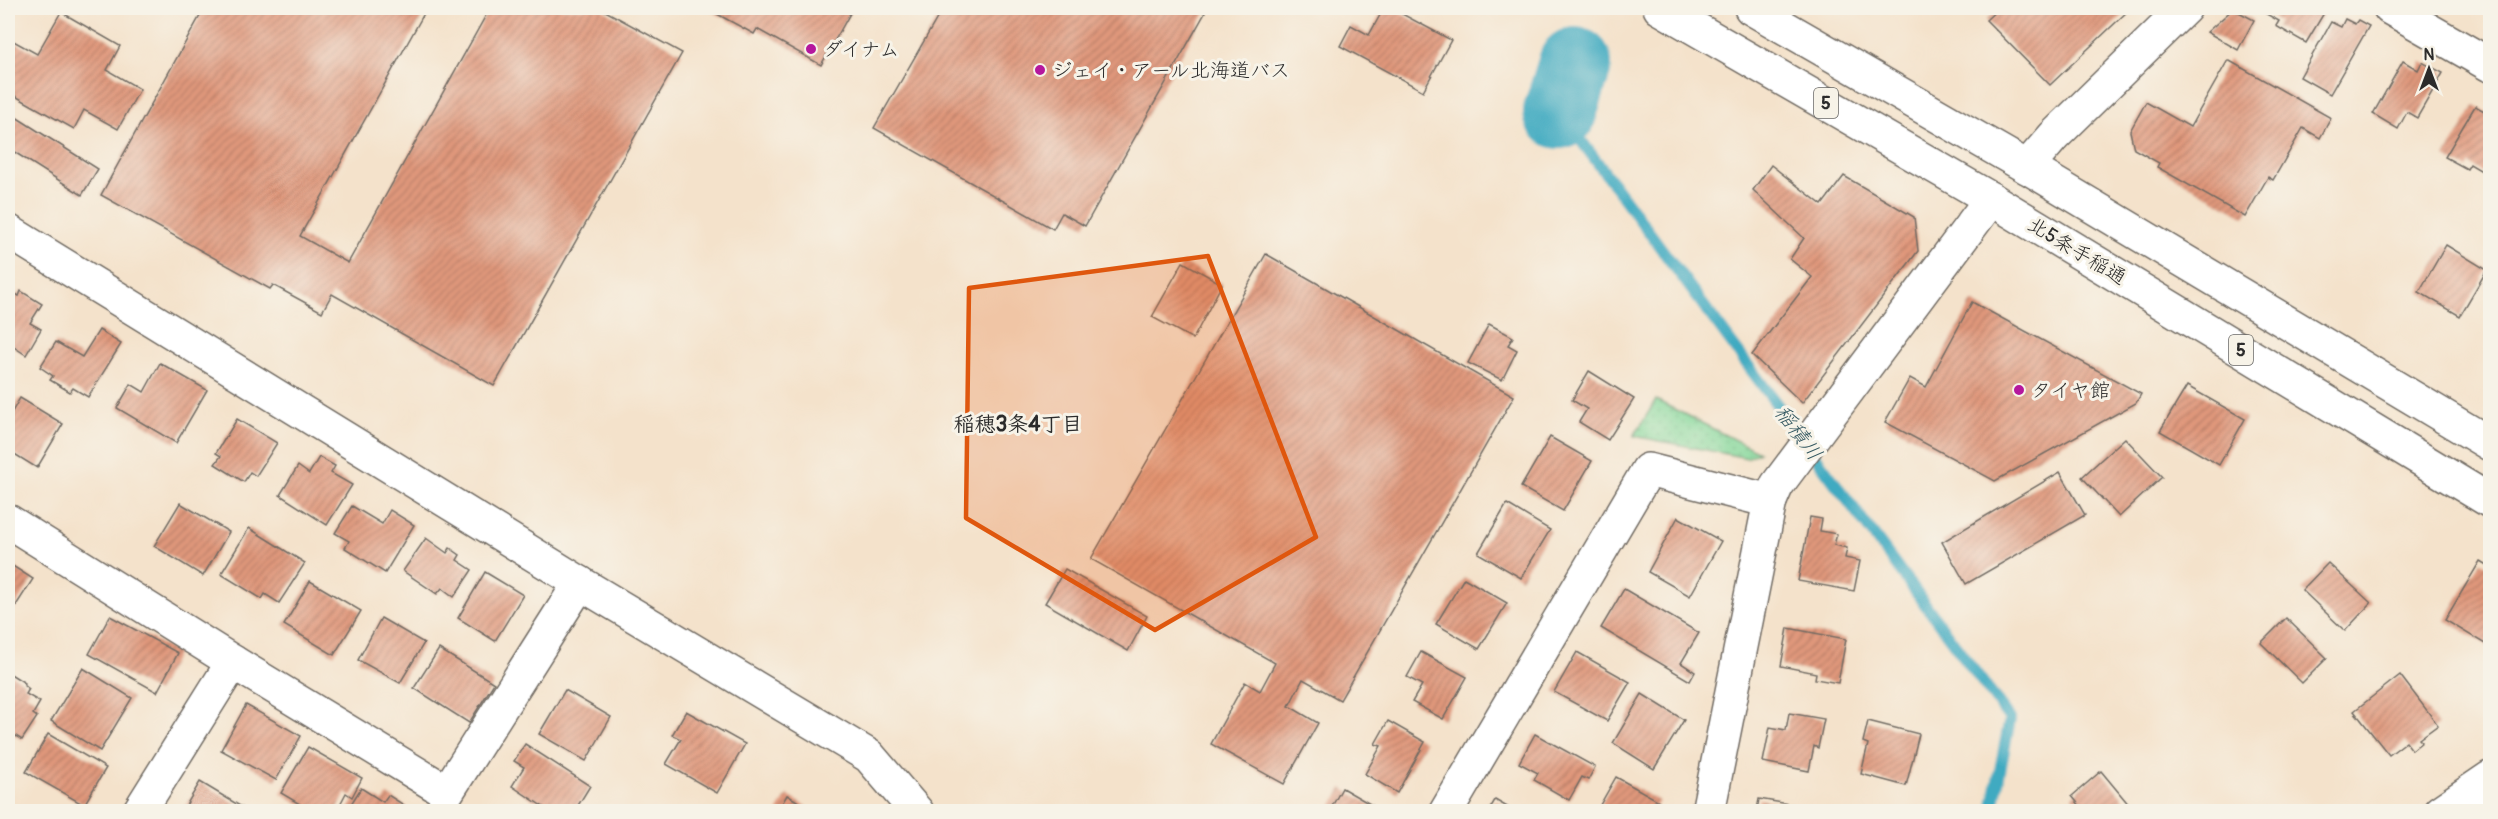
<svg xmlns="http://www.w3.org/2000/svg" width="2498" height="819" font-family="Pangolin,'Klee One',sans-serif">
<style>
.green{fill:url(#green-dots);stroke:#568162;stroke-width:1.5}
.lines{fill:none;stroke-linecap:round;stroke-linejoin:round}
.stream{stroke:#41aac1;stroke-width:12}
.river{stroke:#41aac1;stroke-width:74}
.building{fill:url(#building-hatch)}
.minor-casing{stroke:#716b63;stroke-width:36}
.highway-casing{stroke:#716b63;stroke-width:36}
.minor{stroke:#fff;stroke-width:33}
.highway{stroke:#fff;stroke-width:33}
.marked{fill:#df570e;fill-opacity:0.2;stroke:#df570e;stroke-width:4.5;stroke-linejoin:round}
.poi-dot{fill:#b5179e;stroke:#f7f3e8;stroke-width:2}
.labels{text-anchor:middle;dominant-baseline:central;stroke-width:6;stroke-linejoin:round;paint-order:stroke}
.shield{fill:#f7f3e8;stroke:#686764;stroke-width:1.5}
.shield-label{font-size:18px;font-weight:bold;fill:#2b2b2b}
.poi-label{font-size:20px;fill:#2b2b2b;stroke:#f7f3e8;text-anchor:start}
.street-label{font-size:20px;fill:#2b2b2b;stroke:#f7f3e8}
.neighbourhood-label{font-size:21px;font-weight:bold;fill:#2b2b2b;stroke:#f7f3e8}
.water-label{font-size:21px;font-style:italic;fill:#335760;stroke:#f7f3e8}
</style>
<defs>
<pattern id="green-dots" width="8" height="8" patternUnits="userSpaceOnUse" patternTransform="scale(1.5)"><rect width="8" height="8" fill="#82d799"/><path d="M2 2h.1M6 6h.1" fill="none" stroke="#70b984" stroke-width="1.8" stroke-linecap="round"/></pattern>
<pattern id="building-hatch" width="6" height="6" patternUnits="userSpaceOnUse" patternTransform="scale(1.5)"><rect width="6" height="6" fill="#e0987c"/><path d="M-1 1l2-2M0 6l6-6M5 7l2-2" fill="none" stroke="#b67c66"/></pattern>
</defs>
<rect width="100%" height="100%" fill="#f7f3e8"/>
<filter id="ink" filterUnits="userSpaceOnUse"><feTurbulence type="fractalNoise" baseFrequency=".0167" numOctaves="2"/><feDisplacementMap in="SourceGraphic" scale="12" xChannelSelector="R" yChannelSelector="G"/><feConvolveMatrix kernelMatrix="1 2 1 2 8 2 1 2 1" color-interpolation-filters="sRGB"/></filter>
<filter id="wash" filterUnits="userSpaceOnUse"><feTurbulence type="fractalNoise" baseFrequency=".008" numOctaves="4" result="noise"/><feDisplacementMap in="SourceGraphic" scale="24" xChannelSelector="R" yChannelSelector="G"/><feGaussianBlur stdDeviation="1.35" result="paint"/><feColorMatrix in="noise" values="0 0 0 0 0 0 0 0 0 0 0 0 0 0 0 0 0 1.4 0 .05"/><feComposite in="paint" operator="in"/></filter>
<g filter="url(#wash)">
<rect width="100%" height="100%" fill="#f4e2cb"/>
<polygon class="green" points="1656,400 1759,452 1747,458 1634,436"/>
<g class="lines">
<polyline class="stream" points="1560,112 2010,719 1992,812"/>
<polyline class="river" points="1560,112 1575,64"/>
</g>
<g id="blocks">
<g class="building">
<polygon points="189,8 427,8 300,236 348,263 490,8 600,8 682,53 494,386 332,294 322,312 273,285 270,289 101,195 201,14"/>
<polygon points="706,8 853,8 821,65 757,29 754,34"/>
<polygon points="943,8 1196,8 1205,13 1085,226 1062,213 1053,229 874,128"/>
<polygon points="1384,8 1391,8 1451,40 1423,91 1340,46 1351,25 1369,35"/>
<polygon points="1999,8 2131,8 2050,85 1986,20"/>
<polygon points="2263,8 2327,8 2306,43 2276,26 2279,21 2261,11"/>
<polygon points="2233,9 2254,20 2238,50 2207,32"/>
<polygon points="61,12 120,46 107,70 140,89 118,129 84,110 74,129 8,92 10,39 37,54"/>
<polygon points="2345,19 2355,24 2358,20 2369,26 2330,94 2300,77 2331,22 2341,27"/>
<polygon points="2228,60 2331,118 2320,138 2303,128 2273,180 2268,177 2245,217 2157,167 2159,163 2134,149 2130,131 2146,102 2190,127"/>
<polygon points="2403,61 2418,70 2422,62 2443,73 2417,118 2407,112 2398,129 2373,114"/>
<polygon points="2475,106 2488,113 2490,110 2490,176 2470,164 2467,169 2445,157"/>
<polygon points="8,112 98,169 82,195 8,148"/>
<polygon points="1771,165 1822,205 1844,176 1914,217 1918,251 1802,403 1752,355 1812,277 1790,259 1804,238 1753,190"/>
<polygon points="2446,245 2487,270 2460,316 2419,292"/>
<polygon points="1266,254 1514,396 1340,700 1303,679 1289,706 1318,723 1284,784 1211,744 1245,682 1260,691 1275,663 1091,559"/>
<polygon points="1183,262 1222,284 1193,339 1152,317"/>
<polygon points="10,290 19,296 21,291 42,304 30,323 41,329 26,355 8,343 8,295"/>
<polygon points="1972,302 2141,394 2136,403 1995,481 1885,422 1910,378 1926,387"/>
<polygon points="1489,324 1513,337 1508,345 1517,350 1502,380 1468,363"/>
<polygon points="99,330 121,344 88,397 73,388 70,392 50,380 53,376 40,367 56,342 82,357"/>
<polygon points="160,363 207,390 176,443 117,408 131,384 144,392"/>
<polygon points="1589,371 1634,399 1608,440 1579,422 1587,409 1572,400"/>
<polygon points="2187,386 2245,419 2219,465 2160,431"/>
<polygon points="20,398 63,424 37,468 8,450 8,419"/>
<polygon points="237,419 277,443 256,476 250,472 244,482 215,464 221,456 216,453"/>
<polygon points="1550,437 1592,461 1563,511 1521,487"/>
<polygon points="2125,438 2162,477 2119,517 2082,477"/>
<polygon points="319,457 335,466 331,473 352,485 327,525 280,495 298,466 309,474"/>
<polygon points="2060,472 2085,515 1966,584 1942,542"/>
<polygon points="180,503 229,532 203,576 154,546"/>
<polygon points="1507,504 1550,530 1521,578 1478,553"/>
<polygon points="352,506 382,524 390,510 414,525 385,573 345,548 349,541 335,533"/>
<polygon points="1678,517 1721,541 1690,596 1648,572"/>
<polygon points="1810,517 1822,519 1820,531 1837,534 1834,545 1847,548 1845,558 1860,561 1854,591 1798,581"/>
<polygon points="249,528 305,563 279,603 265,594 262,599 221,574"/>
<polygon points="426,538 447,553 450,548 460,555 457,560 472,570 454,597 442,588 437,594 403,571"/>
<polygon points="2480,561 2490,567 2490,647 2445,620"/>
<polygon points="8,563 33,579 8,618"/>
<polygon points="2328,563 2371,603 2345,631 2302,590"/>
<polygon points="1065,569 1147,616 1128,651 1045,603"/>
<polygon points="485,572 523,595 495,641 458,618"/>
<polygon points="1464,578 1507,603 1479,649 1436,624"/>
<polygon points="310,581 361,611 334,655 284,625"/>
<polygon points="1624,589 1699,633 1681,663 1695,672 1690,681 1601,628"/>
<polygon points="110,616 178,653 157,692 89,654"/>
<polygon points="381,618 424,643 400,683 358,660"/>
<polygon points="2286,618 2327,658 2302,683 2261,643"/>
<polygon points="1788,628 1846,639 1838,683 1815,679 1816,673 1781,666"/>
<polygon points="439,649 494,683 469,723 414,688"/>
<polygon points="1421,652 1467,677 1443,719 1412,702 1422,685 1407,677"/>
<polygon points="1577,652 1630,682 1607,721 1554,692"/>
<polygon points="83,668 132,698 100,751 51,721"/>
<polygon points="9,673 25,683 24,685 29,689 26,694 40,702 33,714 37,717 22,740 8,731"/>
<polygon points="2400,675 2438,725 2419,739 2422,742 2412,750 2406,742 2389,755 2354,711"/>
<polygon points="565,690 611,717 586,761 539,734"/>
<polygon points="1642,694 1684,720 1654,769 1613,743"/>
<polygon points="246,705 301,736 276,780 221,750"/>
<polygon points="686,711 745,744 717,793 666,764 681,739 672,735"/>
<polygon points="1789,713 1824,719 1818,748 1814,746 1809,771 1763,762 1770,727 1786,730"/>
<polygon points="1388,721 1425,742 1397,793 1365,774 1381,746 1375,744"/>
<polygon points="1868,721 1919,734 1906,786 1861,774 1868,744 1863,742"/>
<polygon points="48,734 106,768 84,805 26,772"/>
<polygon points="1535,734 1595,767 1588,780 1582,777 1569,800 1534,780 1538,773 1519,763"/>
<polygon points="525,744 590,786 574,812 551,812 512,786 524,767 514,761"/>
<polygon points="308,747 362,778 352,797 346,793 336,812 313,812 281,793"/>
<polygon points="2101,771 2135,812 2085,812 2072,796"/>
<polygon points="1616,777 1659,801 1653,812 1596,812"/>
<polygon points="200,782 250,812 182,812"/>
<polygon points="361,788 383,802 388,795 407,807 404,812 346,812"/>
<polygon points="1342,788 1384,812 1329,812"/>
<polygon points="787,795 815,812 777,812"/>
<polygon points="1759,799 1812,808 1811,812 1747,812 1748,808 1757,810"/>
<polygon points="1495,800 1516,812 1488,812"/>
</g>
</g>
</g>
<g filter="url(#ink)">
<use href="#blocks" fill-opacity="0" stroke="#716b63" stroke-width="1.5"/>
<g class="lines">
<defs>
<g id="minor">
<polyline points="2390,8 2490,65"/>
<polyline points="2027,167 2054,136 2185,8"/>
<polyline points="8,231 580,583 869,756 917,812"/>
<polyline points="8,521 233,662 447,792 580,583"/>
<polyline points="139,812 233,662"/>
<polyline points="1446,812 1648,470 1770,501"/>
<polyline points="1708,812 1770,501 1777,485 1991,199"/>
<polyline points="2440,812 2490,778"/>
</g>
<g id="highway">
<polyline points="1660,8 1991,199 2490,501"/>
<polyline points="1751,8 2027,167 2490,444"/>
</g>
</defs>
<use href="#minor" class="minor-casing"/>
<use href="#highway" class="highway-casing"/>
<use href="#minor" class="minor"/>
<use href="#highway" class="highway"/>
</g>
</g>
<path class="marked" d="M 1208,256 L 1316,537 L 1155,630 L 966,518 L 969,288 Z"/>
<g class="poi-dot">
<circle cx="811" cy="49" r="6"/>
<circle cx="1040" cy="70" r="6"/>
<circle cx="2019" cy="390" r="6"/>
</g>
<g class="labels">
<g class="shield">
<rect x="1814" y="88" width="24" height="30" rx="4.5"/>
<rect x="2229" y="335" width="24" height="30" rx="4.5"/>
</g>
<g class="shield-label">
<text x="1826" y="103">5</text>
<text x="2241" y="350">5</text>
</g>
<g class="poi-label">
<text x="823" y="49">ダイナム</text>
<text x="1052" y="70">ジェイ・アール北海道バス</text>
<text x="2031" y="390">タイヤ館</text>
</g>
<g class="street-label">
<text transform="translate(2077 251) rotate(31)">北5条手稲通</text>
</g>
<g class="neighbourhood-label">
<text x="1018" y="424">稲穂3条4丁目</text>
</g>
<g class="water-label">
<text transform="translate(1798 433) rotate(53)">稲積川</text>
</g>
</g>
<rect width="2498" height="819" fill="none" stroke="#f7f3e8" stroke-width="30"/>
<g transform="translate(2429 69)" stroke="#f7f3e8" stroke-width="4.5" paint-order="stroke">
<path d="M0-4.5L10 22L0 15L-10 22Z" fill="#2b2b2b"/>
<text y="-9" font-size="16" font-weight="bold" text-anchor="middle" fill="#2b2b2b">N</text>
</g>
</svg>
